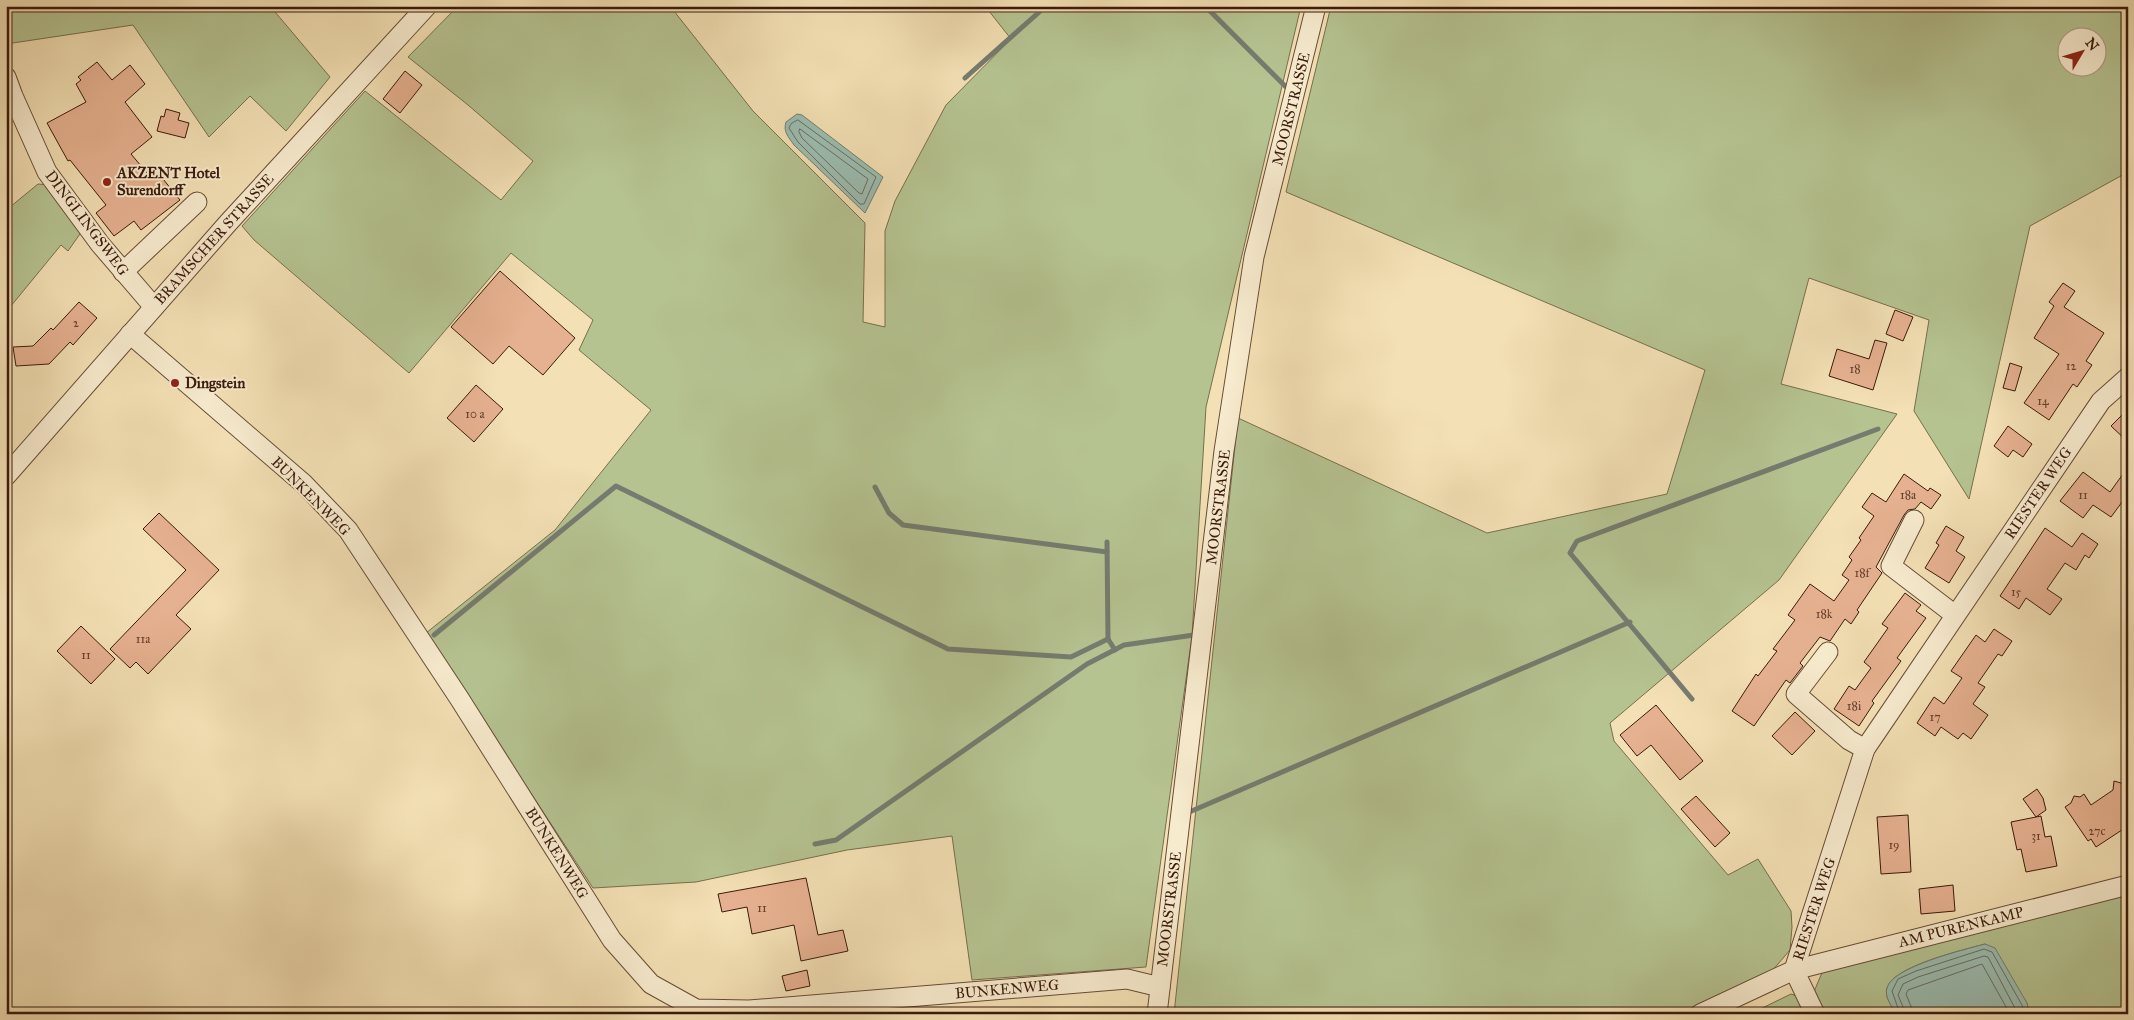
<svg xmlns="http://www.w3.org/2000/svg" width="2134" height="1020" font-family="'IM FELL Great Primer',serif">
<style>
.green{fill:#b5c391;stroke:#786e4e;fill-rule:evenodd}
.water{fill:#9bbdb1;stroke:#757c6f}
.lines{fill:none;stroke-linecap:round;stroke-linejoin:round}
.shore{stroke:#6b6c5e;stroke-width:1}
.stream{stroke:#757c6f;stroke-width:5}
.building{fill:#e6b190;stroke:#3b1a0c}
.minor-casing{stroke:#694c36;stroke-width:21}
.minor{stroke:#f7ebce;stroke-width:19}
.poi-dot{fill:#8f2418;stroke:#f7ebce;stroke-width:2}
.labels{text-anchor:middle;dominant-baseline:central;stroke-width:4;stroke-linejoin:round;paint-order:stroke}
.number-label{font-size:12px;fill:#66402d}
.street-label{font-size:15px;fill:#3b1a0c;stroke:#f7ebce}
.poi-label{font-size:15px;font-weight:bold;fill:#3b1a0c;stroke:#f7ebce;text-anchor:start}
</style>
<rect width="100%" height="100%" fill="#f3e0b4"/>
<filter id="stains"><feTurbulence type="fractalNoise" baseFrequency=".004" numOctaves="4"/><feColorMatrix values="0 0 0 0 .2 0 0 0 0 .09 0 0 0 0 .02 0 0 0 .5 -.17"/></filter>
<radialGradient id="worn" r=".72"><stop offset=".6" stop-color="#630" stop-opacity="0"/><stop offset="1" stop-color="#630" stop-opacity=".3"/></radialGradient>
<g class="green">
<polygon points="6,6 270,6 330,77 286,131 250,96 209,137 133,25 6,44"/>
<polygon points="458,6 670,6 753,111 865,223 863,322 885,327 885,231 895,201 946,105 1011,39 985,6 1301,6 1206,407 1192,636 1146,967 972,980 952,836 847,850 696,882 593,888 426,633 555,530 651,410 579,350 593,320 511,253 409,373 254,240 242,226 365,91 501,200 533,161 468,105 408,57"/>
<path d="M 1331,6 L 2128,6 L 2128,172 L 2030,226 L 1969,499 L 1914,411 L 1929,320 L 1809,278 L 1781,384 L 1897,414 L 1779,580 L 1610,723 L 1614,741 L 1728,875 L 1758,859 L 1791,911 L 1792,927 L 1790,950 L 1772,971 L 1685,1014 L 1174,1014 L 1238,418 L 1487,533 L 1667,494 L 1705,370 L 1286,192 ZM 2066,38 L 2096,38 L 2096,68 L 2066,68 Z"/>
<polygon points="38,184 49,185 82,231 68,251 61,245 6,312 6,206 10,207"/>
<path d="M 2128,892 L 2128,1014 L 2029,1014 L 2027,1003 L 1985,944 C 1963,950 1893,966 1887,988 C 1884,997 1892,1006 1896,1014 L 1822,1014 L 1813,994 L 1824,968 Z"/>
<polygon points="1791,994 1797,996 1805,1014 1750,1014"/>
</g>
<g class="water">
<path d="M 797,114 L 802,115 L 883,177 L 865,213 L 794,145 C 788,136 783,132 786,122 Z"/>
<path d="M 1985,944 L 1995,948 L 2027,1003 L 2029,1014 L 1896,1014 C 1892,1006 1884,997 1887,988 C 1892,967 1963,950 1985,944 Z"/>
</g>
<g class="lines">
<g class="shore">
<polygon points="798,120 876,177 864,204 860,204 798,142 789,128 791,124"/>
<polygon points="800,129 868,179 862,194 859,193 802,138 799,132"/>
<polyline points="1900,1014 1892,991 1898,979 1916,971 1984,949 1992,952 2022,1005 2024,1014"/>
<polyline points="1906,1014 1898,995 1903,984 1918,977 1984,956 1988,957 2018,1014"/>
<polyline points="1914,1014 1906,994 1908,990 1982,964 2010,1014"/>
</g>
<g class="stream">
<polyline points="1205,6 1286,87"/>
<polyline points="965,78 1046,6"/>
<polyline points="875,487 889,513 903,525 1107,552"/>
<polyline points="1107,542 1108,639"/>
<polyline points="434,635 616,486 948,649 1071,657 1108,639 1115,650"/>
<polyline points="1692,699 1570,553 1577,541 1878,429"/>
<polyline points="1187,813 1630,622"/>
<polyline points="815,844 836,840 1087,664 1124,645 1194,635"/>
</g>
</g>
<g class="building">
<polygon points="97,62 112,80 130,65 145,84 125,102 152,137 131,154 152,179 159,174 180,200 141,230 134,221 114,236 96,213 106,205 70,160 68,161 47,123 86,102 76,84 81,80 78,77"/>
<polygon points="405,71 422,85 400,113 383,99"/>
<polygon points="166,109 180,113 178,120 189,123 185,138 157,131 161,116 164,117"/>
<polygon points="500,271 575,338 543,375 509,346 493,364 451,327"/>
<polygon points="2063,283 2075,291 2064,307 2104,333 2086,361 2092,365 2077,387 2073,384 2049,420 2024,403 2059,354 2034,338 2054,306 2049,302"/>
<polygon points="79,302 97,318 73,345 70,342 49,364 16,366 13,347 33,346 51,328 53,330"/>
<polygon points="1895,310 1913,317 1903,341 1886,334"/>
<polygon points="1875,340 1887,343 1873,390 1829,376 1837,349 1869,359"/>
<polygon points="2010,363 2022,367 2015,391 2003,388"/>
<polygon points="476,385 503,409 474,442 447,418"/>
<polygon points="2128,409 2128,442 2111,426"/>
<polygon points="2008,426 2032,444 2023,457 2013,450 2008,457 1994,446"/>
<polygon points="2128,467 2128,494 2111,517 2093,505 2083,518 2060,501 2083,472 2110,492"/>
<polygon points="1904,474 1928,491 1930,488 1941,495 1931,509 1921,502 1915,509 1908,510 1904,515 1876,567 1882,573 1857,610 1859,612 1851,624 1845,619 1830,641 1820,637 1800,663 1803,666 1790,683 1786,680 1754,726 1732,711 1756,674 1758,676 1777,651 1773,649 1795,620 1788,615 1810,584 1834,601 1849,580 1842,575 1852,560 1849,557 1861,540 1859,538 1874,516 1862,507 1872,493 1886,502"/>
<polygon points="159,513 219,570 176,615 191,629 148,674 136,662 130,668 110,649 186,570 143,529"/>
<polygon points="1946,526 1964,537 1956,551 1965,557 1949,583 1925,568 1939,545 1936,543"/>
<polygon points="2045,528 2072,547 2082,533 2098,544 2089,558 2085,555 2076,570 2065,563 2047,589 2062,599 2050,615 2026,598 2019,609 2000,596"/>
<polygon points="1905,593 1921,605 1916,611 1926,618 1897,658 1901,661 1872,701 1874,703 1859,726 1834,709 1849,686 1855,690 1871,668 1864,662 1888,628 1882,624"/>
<polygon points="81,626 115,659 91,684 57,651"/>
<polygon points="1994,629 2012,641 2002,656 1998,654 1978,683 1985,687 1973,704 1988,715 1971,739 1963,733 1958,739 1941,727 1935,736 1917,723 1934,697 1944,704 1962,678 1951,671 1976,635 1985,642"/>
<polygon points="1656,705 1703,761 1680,780 1651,745 1637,756 1620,735"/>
<polygon points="1795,712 1815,731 1792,755 1772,736"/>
<polygon points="2114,781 2128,785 2128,826 2096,847 2091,839 2088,841 2065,807 2071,803 2074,796 2080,797 2084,794 2091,805 2113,790"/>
<polygon points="2037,789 2043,798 2046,810 2036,817 2023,799"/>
<polygon points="1696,796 1730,833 1715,847 1681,809"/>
<polygon points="1908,815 1911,872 1881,874 1877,817"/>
<polygon points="2041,816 2045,837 2051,836 2057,866 2026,872 2021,849 2017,850 2011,822"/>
<polygon points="806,878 818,935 843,930 848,951 801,961 794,925 752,934 747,907 722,912 718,894"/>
<polygon points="1953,885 1955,911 1921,914 1919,889"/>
<polygon points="807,970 810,986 786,991 782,976"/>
</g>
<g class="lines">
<defs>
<g id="minor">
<polyline points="6,77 13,96 47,172 100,244 154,307"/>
<polyline points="123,272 197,202"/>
<polyline points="130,334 304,484 348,530 459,698 612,940 651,984 696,1009 749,1010 1127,979 1160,987"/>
<polyline points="6,476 228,223 427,6"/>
<polyline points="1914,520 1891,566 1955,615"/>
<polyline points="1828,652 1796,694 1849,740 1865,749"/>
<polyline points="1157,1014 1224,451 1254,257 1316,6"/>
<polyline points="1700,1014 1794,970 1865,749 2101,401 2128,377"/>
<polyline points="1815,1014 1794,970 2128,885"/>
</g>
</defs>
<use href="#minor" class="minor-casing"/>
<use href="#minor" class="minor"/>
</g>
<g class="poi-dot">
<circle cx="107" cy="182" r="5"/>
<circle cx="175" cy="383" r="5"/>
</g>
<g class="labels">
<g class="number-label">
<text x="76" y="323">2</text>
<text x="2071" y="366">12</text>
<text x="1855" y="369">18</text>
<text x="2043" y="401">14</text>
<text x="475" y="414">10 a</text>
<text x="1908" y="495">18a</text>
<text x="2083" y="495">11</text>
<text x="1862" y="573">18f</text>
<text x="2016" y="592">15</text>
<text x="1824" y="614">18k</text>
<text x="143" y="639">11a</text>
<text x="86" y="655">11</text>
<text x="1854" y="706">18i</text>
<text x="1935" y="717">17</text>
<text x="2097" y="831">27c</text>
<text x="2036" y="836">31</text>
<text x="1894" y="845">19</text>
<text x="762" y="908">11</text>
</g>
<g class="street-label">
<text transform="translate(1291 109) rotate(-76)">MOORSTRASSE</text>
<text transform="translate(87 223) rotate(53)">DINGLINGSWEG</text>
<text transform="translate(214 239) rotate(-48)">BRAMSCHER STRASSE</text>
<text transform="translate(2038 493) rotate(-56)">RIESTER WEG</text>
<text transform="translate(311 496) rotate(45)">BUNKENWEG</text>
<text transform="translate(1218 507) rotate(-83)">MOORSTRASSE</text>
<text transform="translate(557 853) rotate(58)">BUNKENWEG</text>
<text transform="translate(1169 909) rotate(-83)">MOORSTRASSE</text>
<text transform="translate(1814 909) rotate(-72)">RIESTER WEG</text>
<text transform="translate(1961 927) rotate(-14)">AM PURENKAMP</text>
<text transform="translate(1007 989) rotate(-5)">BUNKENWEG</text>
</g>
<g class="poi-label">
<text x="117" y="173">AKZENT Hotel<tspan x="117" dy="17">Surendorff</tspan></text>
<text x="185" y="383">Dingstein</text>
</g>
</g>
<rect width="2134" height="1020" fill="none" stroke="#f3e0b4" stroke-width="25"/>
<rect x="8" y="8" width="2119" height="1005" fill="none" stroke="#3b1a0c" stroke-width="2.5"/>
<rect x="12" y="12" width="2109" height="995" fill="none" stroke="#3b1a0c"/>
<g transform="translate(2082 52) rotate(52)"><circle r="24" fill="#f7ebce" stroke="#ac9780"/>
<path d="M0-4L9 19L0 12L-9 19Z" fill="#8f2418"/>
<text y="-8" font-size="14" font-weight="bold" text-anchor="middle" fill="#3b1a0c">N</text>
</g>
<rect width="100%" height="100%" filter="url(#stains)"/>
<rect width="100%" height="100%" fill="url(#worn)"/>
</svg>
